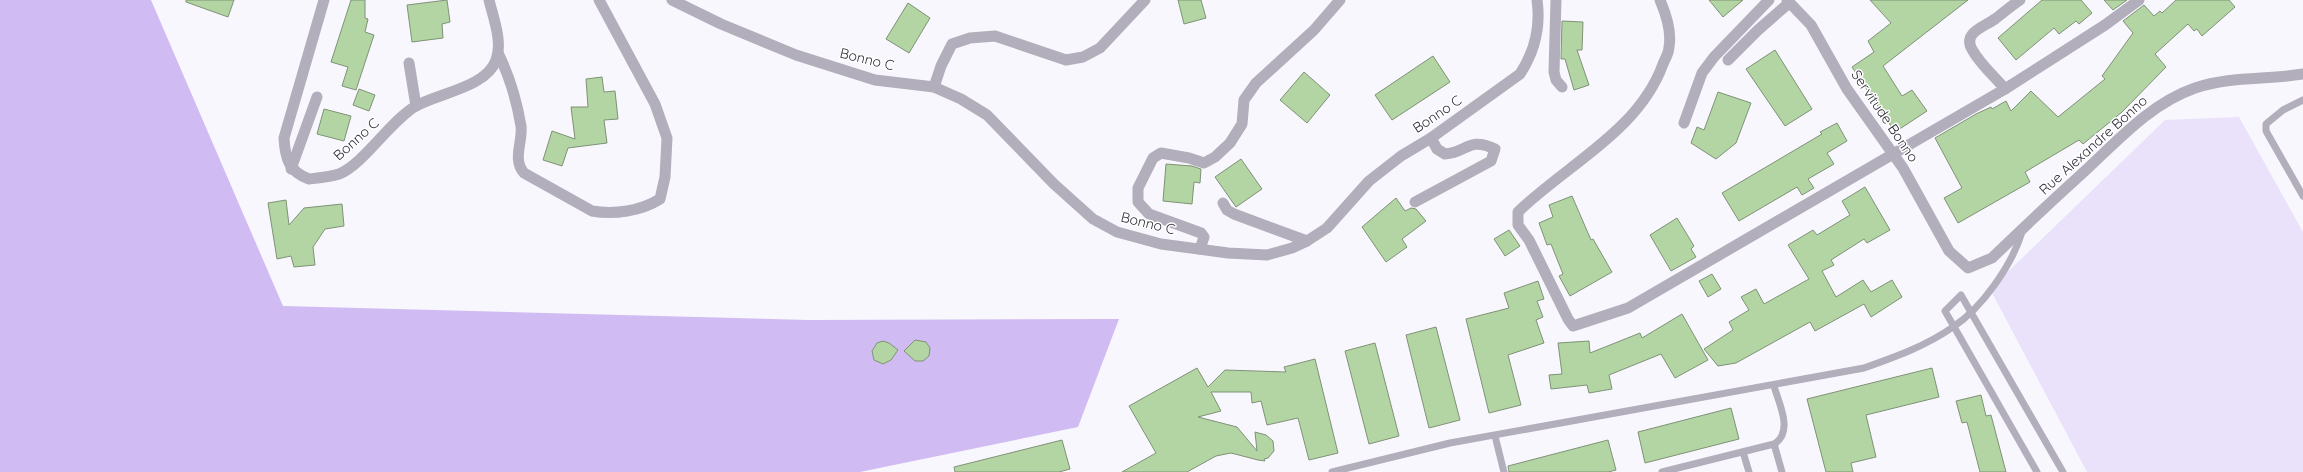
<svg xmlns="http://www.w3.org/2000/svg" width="2303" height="472" font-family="Quicksand,sans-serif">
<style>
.green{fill:#eae1fa}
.forest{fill:#d0bcf2}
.building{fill:#b2d5a3;stroke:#7f9277}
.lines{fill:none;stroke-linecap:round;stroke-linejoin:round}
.service{stroke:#b2aebb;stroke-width:7}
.minor{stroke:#b2aebb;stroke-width:11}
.tertiary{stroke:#b2aebb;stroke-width:11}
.labels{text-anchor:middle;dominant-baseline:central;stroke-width:3;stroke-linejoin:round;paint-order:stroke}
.street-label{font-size:14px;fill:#302c38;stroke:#fff}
</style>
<rect width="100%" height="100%" fill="#f9f7fe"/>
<polygon class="green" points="2239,117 2303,232 2303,472 2087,472 1990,289 2165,120"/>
<polygon class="forest" points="0,0 151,0 283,306 808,320 1119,319 1078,427 860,472 0,472"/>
<g class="building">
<polygon points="186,0 234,0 228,17 186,2"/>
<polygon points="351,0 365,0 365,18 368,19 365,32 374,35 356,90 342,86 348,67 331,62"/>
<polygon points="447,0 450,22 442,24 443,38 412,42 407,5"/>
<polygon points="1178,0 1201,0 1206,18 1184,24"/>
<polygon points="1709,0 1743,0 1723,17"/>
<polygon points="1870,0 1968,0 1883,66 1902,96 1912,90 1927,111 1895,132 1852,67 1874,52 1868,41 1891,23"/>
<polygon points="2042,0 2081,0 2092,13 2079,24 2076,21 2059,34 2054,28 2016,60 1998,38"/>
<polygon points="2104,0 2127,0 2113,10"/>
<polygon points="2176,0 2229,0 2235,7 2202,36 2197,29 2194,31 2188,24 2155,54 2166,67 2122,112 2083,144 2079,140 2025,172 2030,182 1958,223 1944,198 1962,188 1935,138 1976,114 1991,107 1992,109 2006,101 2011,111 2031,91 2058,117 2105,79 2102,76 2133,33 2123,21 2144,5 2154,16 2160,11 2162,13"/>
<polygon points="908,3 930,18 909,53 886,39"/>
<polygon points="1562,21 1583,22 1582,50 1577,50 1589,85 1574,90 1565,59 1561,59"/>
<polygon points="1775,50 1812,109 1785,126 1746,69"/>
<polygon points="1433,56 1450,82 1392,120 1375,95"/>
<polygon points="1304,72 1330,95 1307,123 1280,100"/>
<polygon points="602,77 604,92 615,91 618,119 604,120 607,143 568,148 562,166 543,160 552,131 575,139 571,107 588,107 586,79"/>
<polygon points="359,89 375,95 369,111 353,105"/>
<polygon points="1718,92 1751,103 1736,143 1716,159 1691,143 1697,127 1704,130"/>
<polygon points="324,109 351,116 344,141 317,134"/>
<polygon points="1837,123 1847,141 1827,153 1834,164 1808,179 1814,188 1802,195 1797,187 1739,221 1722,193 1822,134 1820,132"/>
<polygon points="1241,159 1262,189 1236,207 1215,177"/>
<polygon points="1166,164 1192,166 1201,169 1200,183 1194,182 1192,204 1163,201"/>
<polygon points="1865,187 1890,230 1867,243 1864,239 1831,260 1834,265 1822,271 1836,297 1863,280 1871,292 1892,280 1902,297 1871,317 1864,304 1815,331 1810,322 1736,363 1718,366 1704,349 1733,330 1729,322 1749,310 1741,297 1756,289 1764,304 1809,279 1788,245 1813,230 1817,235 1850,215 1842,201"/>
<polygon points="1572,196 1591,240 1593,239 1612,272 1570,296 1559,276 1563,274 1551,244 1547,245 1539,223 1553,217 1549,205"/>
<polygon points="1396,198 1405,211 1411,208 1416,209 1426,221 1402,239 1407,247 1386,262 1362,227"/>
<polygon points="286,200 289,225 304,208 342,204 344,226 325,229 313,247 315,265 294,267 291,256 277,259 268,203"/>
<polygon points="1677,218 1694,246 1691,249 1696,257 1671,271 1650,235"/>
<polygon points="1509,230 1520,246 1505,256 1494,239"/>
<polygon points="1712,274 1721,289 1708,297 1699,281"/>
<polygon points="1538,281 1544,299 1537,301 1543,317 1536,320 1544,343 1508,355 1521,405 1489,413 1466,319 1509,308 1504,293"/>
<polygon points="1682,314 1708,360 1675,378 1661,354 1609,375 1612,389 1589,393 1587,385 1551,389 1549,375 1562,374 1558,343 1589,341 1590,353 1640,333 1642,338"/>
<polygon points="1436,327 1460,420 1429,428 1406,335"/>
<polygon points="915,340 926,342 930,348 929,356 923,361 915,361 904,351"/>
<polygon points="883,341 889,343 898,350 891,360 883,364 874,360 872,351 877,343"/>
<polygon points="1375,343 1399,436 1369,444 1345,351"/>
<polygon points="1315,359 1338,453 1309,460 1298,418 1267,425 1261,401 1252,403 1251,392 1211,392 1221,411 1198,417 1237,427 1257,451 1255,432 1266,435 1273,441 1274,451 1268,458 1264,459 1265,461 1258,460 1231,453 1216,456 1187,472 1122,472 1156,453 1129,406 1197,368 1208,387 1225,370 1286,372 1284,367"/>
<polygon points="1932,368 1939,397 1866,415 1876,457 1851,463 1853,472 1826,472 1807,399"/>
<polygon points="1981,395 1986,416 1991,415 2006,472 1980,472 1967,422 1962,423 1956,401"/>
<polygon points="1731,408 1739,439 1645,463 1638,432"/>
<polygon points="1062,440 1070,469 1059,472 955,472 954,467"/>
<polygon points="1608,440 1616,470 1608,472 1509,472 1508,466"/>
</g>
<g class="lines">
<g class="service">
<polyline points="2303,100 2283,110 2266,124 2266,131 2303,196"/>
<polyline points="1495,436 1504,472"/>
<polyline points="1774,444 1782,472"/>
<polyline points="1743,452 1749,472"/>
<path d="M 1332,472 L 1450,443 L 1864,368 C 1895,357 1926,346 1953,327 C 1982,308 2012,265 2022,232"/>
<path d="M 1662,472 L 1774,444 C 1794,432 1779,404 1774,386"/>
<polyline points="2037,472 1945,311 1961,295 2063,472"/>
</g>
<g class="minor">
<path d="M 324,0 L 284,138 C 285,158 289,172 309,179 C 319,178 330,177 339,174 C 363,165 391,120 416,106 C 439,93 487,87 496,60 C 503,42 493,17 489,0"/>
<path d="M 672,0 L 721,24 L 796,55 L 875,80 L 934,87 L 961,99 L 987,115 L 1054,184 L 1093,219 L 1117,232 L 1161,244 L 1228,253 L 1267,255 L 1292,248 L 1307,241 L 1327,228 L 1369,181 L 1401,156 L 1431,138 L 1520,74 C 1535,51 1541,28 1537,0"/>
<polyline points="1556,0 1554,72 1556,80 1562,87"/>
<path d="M 1660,0 C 1666,14 1672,31 1669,47 C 1669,53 1665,59 1663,64 C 1639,131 1566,165 1518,212 L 1518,225 L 1529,240 L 1568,319 L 1573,326 L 1628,308 L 2005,89"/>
<path d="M 2020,0 C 2011,6 2003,13 1995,19 C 1984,27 1961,33 1973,51 C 1981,65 1995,77 2005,89 L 2105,25 L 2139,0"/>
<path d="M 498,53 C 509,75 517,102 521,126 C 523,142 512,159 524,173 L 592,211 C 614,215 641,211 660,199 L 665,177 L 667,138 L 655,104 L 599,0"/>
<polyline points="1728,60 1758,30 1789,3"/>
<polyline points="409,63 416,106"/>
<polyline points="934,87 941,66 952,44 970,38 995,36 1066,60 1083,57 1100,48 1145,0"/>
<polyline points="1684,123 1702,73 1714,57 1769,0"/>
<polyline points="291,169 317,97"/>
<path d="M 1415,202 L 1491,161 L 1495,149 C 1468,136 1467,153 1445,154 L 1437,149 L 1431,138"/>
<polyline points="1223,203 1227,210 1234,214 1307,241"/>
<polyline points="1200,249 1204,237 1201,233 1149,214 1138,202 1138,188 1153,158 1161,153 1189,158 1204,163 1215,157 1230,143 1242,124 1244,100 1256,83 1314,30 1340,0"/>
</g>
<path class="tertiary" d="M 1787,0 L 1811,25 L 1847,89 L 1903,168 L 1949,251 L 1968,268 L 1992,258 C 2023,228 2055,198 2087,169 C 2120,138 2152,103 2195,88 C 2230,76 2267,80 2303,74"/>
</g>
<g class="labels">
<g class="street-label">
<text transform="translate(867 59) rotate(14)">Bonno C</text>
<text transform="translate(1437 114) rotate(-34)">Bonno C</text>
<text transform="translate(1885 116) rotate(56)">Servitude Bonno</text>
<text transform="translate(356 139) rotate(-42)">Bonno C</text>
<text transform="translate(2093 145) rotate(-42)">Rue Alexandre Bonno</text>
<text transform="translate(1148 223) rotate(14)">Bonno C</text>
</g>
</g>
</svg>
